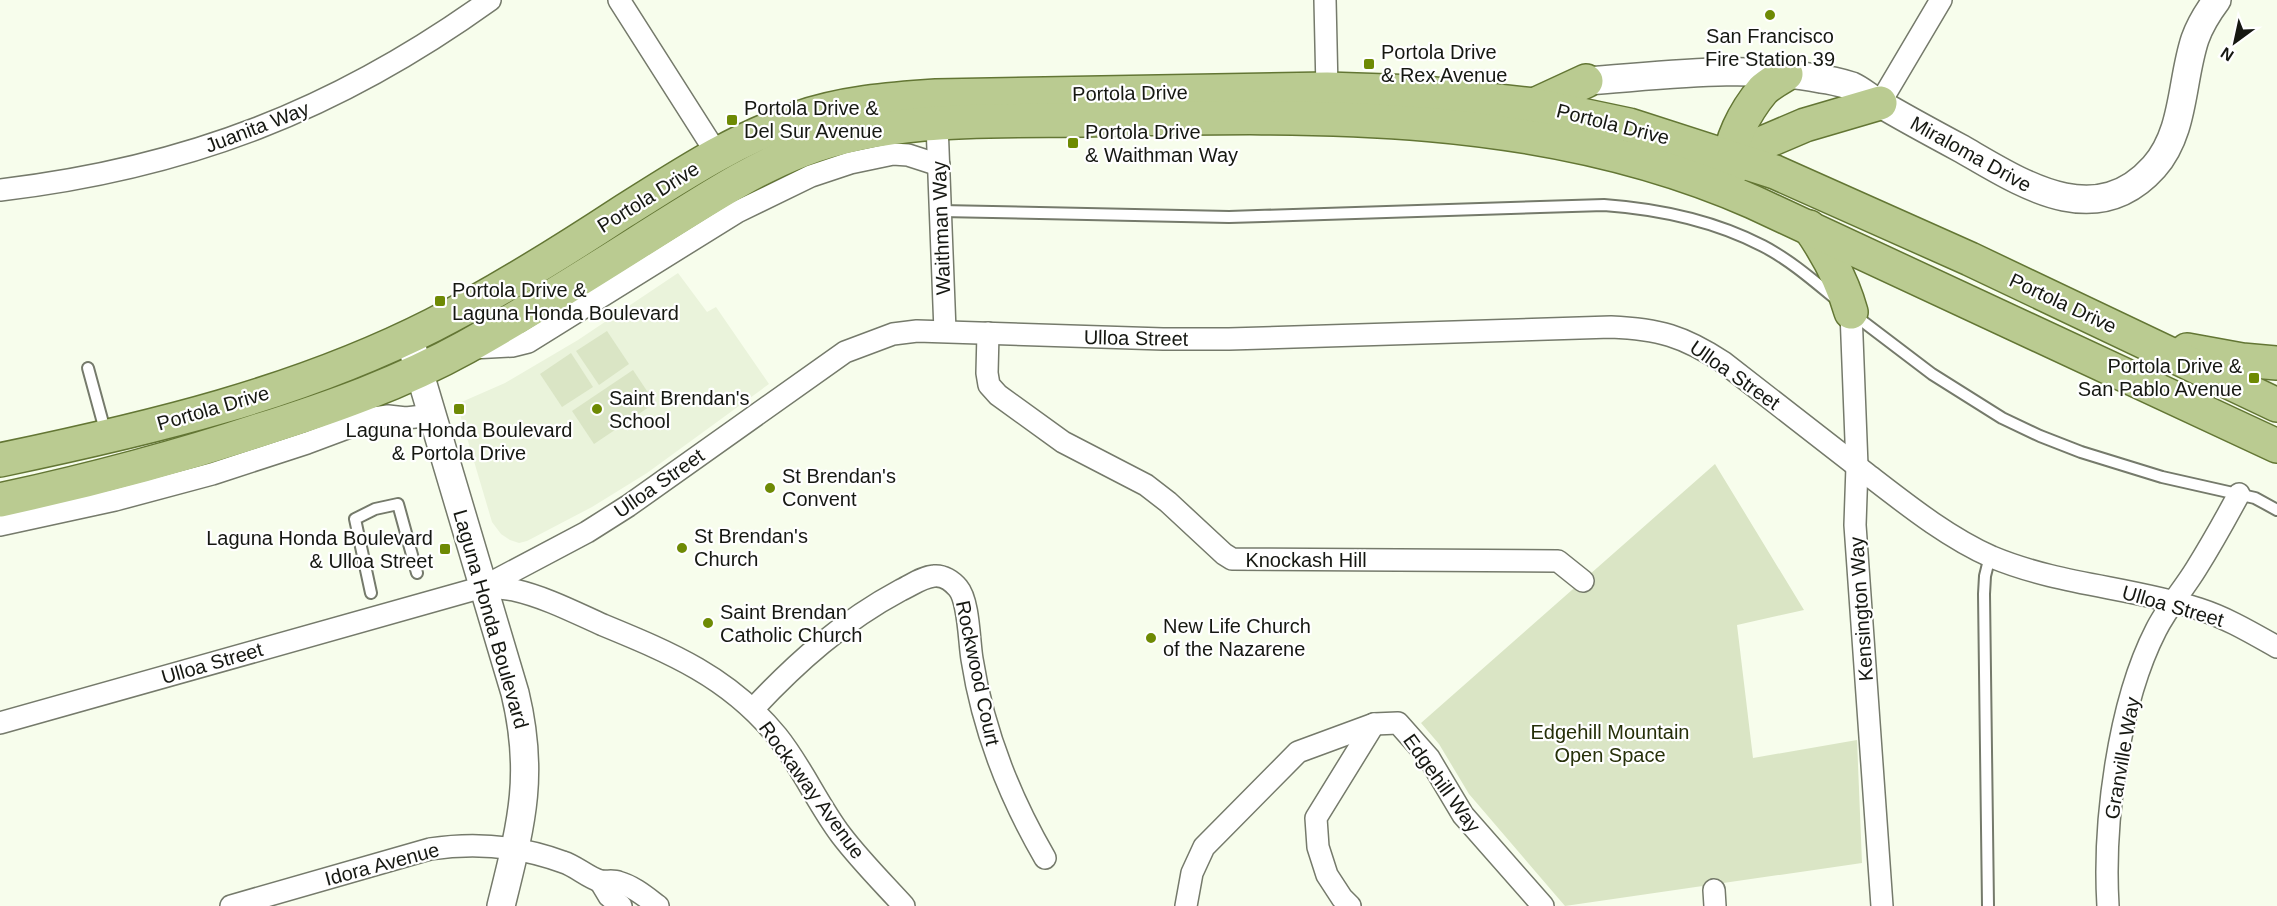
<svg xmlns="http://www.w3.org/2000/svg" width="2277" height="906" font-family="Helvetica,sans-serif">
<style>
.built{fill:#eaf3db}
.green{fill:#dae5c5}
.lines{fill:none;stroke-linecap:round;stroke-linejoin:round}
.service-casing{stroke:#757a6b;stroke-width:14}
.minor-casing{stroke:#757a6b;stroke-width:24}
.tertiary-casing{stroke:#757a6b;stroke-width:30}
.primary-casing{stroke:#637634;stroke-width:36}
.service{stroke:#fff;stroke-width:10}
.minor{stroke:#fff;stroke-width:21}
.tertiary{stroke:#fff;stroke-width:27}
.primary{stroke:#bacb91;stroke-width:33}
.poi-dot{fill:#6e8a04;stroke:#fff;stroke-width:2}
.labels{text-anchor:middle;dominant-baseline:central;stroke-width:4.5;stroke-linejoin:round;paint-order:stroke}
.poi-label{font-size:20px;fill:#161812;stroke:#fff;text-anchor:start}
.street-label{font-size:20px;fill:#161812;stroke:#fff}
.park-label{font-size:20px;fill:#252f08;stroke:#fff}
</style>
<rect width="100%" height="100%" fill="#f7fdec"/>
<polygon class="built" points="678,273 707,312 716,307 769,384 647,473 592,507 527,541 519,543 510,540 501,534 492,522 457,404 505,383 578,340"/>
<g class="green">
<polygon points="607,331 629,364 599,385 576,351"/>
<polygon points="571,353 593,387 562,407 540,374"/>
<polygon points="633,370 655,403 594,444 572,411"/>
<polygon points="1715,464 1804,610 1737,625 1753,758 1857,740 1862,863 1565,906 1469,794 1439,744 1421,723"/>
</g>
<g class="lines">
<defs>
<g id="service">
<path d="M 941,211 L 1229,217 L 1604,205 C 1659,209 1713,220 1763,246 C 1790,260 1814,281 1837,300"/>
<polyline points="1853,314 1932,374 2002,418 2040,436 2081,452 2162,477 2255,498 2277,510"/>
<polyline points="88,368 106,434"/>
<polyline points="371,593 355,519 375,509 398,504 417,573"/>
<polyline points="1988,906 1984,594 1985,576 1990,556"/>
</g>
<g id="minor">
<polyline points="619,0 717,154"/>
<polyline points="1325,0 1327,89"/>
<polyline points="1880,103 1941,0"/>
<polyline points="937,124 945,331"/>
<path d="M 0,190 C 187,168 337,110 490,0"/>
<polyline points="1851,312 1857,466 1855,525 1882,906"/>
<polyline points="988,333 987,373 989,385 998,395 1063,442 1146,485 1168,502 1224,554 1232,559 1558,561 1583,581"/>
<polyline points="472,348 512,346 528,342 737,212 811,176 850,163 893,154 908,155 939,165"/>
<polyline points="0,525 115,500 212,474 307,443 374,418 388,416 406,418 432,415"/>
<path d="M 483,587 C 493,588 504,588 514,590 C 545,597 574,612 603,625 C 671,653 729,677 777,736 C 802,767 817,803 841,835 C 860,860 883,883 904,906"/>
<path d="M 753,709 C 797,662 843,621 901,590 C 912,585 922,577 934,576 C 943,575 952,581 958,588 C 969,601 969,641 972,659 C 983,730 1009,796 1045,858"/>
<path d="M 0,723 L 483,587 L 587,532 L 628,506 L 845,352 L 893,334 L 917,331 L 1163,339 L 1229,339 L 1611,327 C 1659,329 1683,336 1723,362 C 1771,399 1819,437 1867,474 C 1906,504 1947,537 1992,557 C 2059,585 2131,587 2199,609 C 2227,618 2252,633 2277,647"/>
<polyline points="600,881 609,896 621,906"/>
<polyline points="1714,890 1715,906"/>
<path d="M 231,906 L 430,849 C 475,842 520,846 563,862 C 576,866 587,877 600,881 C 606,882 613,880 618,882 C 633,886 646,897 658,906"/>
<polyline points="1186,906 1192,873 1204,847 1298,752 1374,724 1398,723 1429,758 1463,815 1543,906"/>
<polyline points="1350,906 1342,898 1327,875 1318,847 1316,818 1374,724"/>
<path d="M 2108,906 C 2103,824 2118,704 2156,630 C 2167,608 2183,590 2196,569 C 2211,545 2225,520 2239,494"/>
</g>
<g id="tertiary">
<path d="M 1586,81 C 1660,76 1748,64 1821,79 C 1831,80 1842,83 1852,86 C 1861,90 1870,98 1879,103 C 1906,119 1934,134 1962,149 C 2021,183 2095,233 2154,167 C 2185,132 2181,81 2195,39 C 2200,25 2208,12 2217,0"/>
<path d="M 409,337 L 515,693 C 535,776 521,825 501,906"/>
</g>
<g id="primary">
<polyline points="1534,105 1586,81"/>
<polyline points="1719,159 1730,157 1805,125 1880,103"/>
<path d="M 1731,171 C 1725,146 1747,109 1763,90 C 1769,84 1779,79 1786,74"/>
<path d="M 1809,227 C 1828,254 1842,280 1851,312"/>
<polyline points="2187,350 2242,360 2277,363"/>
<path d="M 0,460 C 148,429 297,394 433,325 C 498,292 560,253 621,213 C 677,178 733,140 796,119 C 841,103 889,99 936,96 L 1327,89 L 1416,92 L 1534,105 L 1629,125 L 1775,172 L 1970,259 L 2277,405"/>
<path d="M 0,500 C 88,481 175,458 260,430 C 330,408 401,383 466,347 C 534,309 599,267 664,226 C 709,198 753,169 802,150 C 892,116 992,121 1087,120 C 1313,115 1542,109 1753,202 L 2277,446"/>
</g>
</defs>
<use href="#service" class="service-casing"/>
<use href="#minor" class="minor-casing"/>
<use href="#tertiary" class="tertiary-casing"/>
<use href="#primary" class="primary-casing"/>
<use href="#service" class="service"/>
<use href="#minor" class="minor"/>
<use href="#tertiary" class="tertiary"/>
<use href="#primary" class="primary"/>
</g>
<g class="poi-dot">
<circle cx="1770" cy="15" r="6"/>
<rect x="1363" y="58" width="12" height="12" rx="3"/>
<rect x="726" y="114" width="12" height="12" rx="3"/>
<rect x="1067" y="137" width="12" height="12" rx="3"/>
<rect x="434" y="295" width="12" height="12" rx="3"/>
<rect x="2248" y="372" width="12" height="12" rx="3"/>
<rect x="453" y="403" width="12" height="12" rx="3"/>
<circle cx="597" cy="409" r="6"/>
<circle cx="770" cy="488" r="6"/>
<circle cx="682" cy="548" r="6"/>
<rect x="439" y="543" width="12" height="12" rx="3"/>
<circle cx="708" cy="623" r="6"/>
<circle cx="1151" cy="638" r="6"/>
</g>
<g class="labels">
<g class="poi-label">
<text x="1770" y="36" text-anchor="middle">San Francisco<tspan x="1770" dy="23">Fire Station 39</tspan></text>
<text x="1381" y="52">Portola Drive<tspan x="1381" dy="23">&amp; Rex Avenue</tspan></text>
<text x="744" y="108">Portola Drive &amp;<tspan x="744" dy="23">Del Sur Avenue</tspan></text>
<text x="1085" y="132">Portola Drive<tspan x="1085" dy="23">&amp; Waithman Way</tspan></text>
<text x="452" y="290">Portola Drive &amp;<tspan x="452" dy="23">Laguna Honda Boulevard</tspan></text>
<text x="2242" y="366" text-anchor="end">Portola Drive &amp;<tspan x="2242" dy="23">San Pablo Avenue</tspan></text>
<text x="609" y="398">Saint Brendan's<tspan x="609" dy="23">School</tspan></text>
<text x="459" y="430" text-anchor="middle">Laguna Honda Boulevard<tspan x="459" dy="23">&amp; Portola Drive</tspan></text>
<text x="782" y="476">St Brendan's<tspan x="782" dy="23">Convent</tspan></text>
<text x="694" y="536">St Brendan's<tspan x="694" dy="23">Church</tspan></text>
<text x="433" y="538" text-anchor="end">Laguna Honda Boulevard<tspan x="433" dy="23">&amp; Ulloa Street</tspan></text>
<text x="720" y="612">Saint Brendan<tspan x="720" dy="23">Catholic Church</tspan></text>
<text x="1163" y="626">New Life Church<tspan x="1163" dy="23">of the Nazarene</tspan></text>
</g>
<g class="street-label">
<text transform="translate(1130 93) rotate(-1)">Portola Drive</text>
<text transform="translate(1613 124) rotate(14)">Portola Drive</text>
<text transform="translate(257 127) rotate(-21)">Juanita Way</text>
<text transform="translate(1971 154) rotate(29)">Miraloma Drive</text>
<text transform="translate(648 197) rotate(-32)">Portola Drive</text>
<text transform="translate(941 228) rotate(-92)">Waithman Way</text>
<text transform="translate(2063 303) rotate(25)">Portola Drive</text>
<text transform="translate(1136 338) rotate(1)">Ulloa Street</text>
<text transform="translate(1735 375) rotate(35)">Ulloa Street</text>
<text transform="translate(213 408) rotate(-16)">Portola Drive</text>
<text transform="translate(659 483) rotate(-35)">Ulloa Street</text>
<text x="1306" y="560">Knockash Hill</text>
<text transform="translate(2173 606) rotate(16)">Ulloa Street</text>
<text transform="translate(1861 609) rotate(-94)">Kensington Way</text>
<text transform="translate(491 619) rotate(74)">Laguna Honda Boulevard</text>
<text transform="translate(212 663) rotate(-16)">Ulloa Street</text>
<text transform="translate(978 673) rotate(78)">Rockwood Court</text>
<text transform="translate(2122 758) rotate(-80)">Granville Way</text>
<text transform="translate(1442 783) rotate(54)">Edgehill Way</text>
<text transform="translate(812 790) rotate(54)">Rockaway Avenue</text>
<text transform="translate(382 864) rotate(-15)">Idora Avenue</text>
</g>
<g class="park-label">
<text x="1610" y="732">Edgehill Mountain<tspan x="1610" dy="23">Open Space</tspan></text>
</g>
</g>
<g transform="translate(2235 42) rotate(213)" stroke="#ffffff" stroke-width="4.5" paint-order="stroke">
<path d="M0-4.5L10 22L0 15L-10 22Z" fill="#161812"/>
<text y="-9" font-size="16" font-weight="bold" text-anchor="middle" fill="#161812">N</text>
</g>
</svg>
